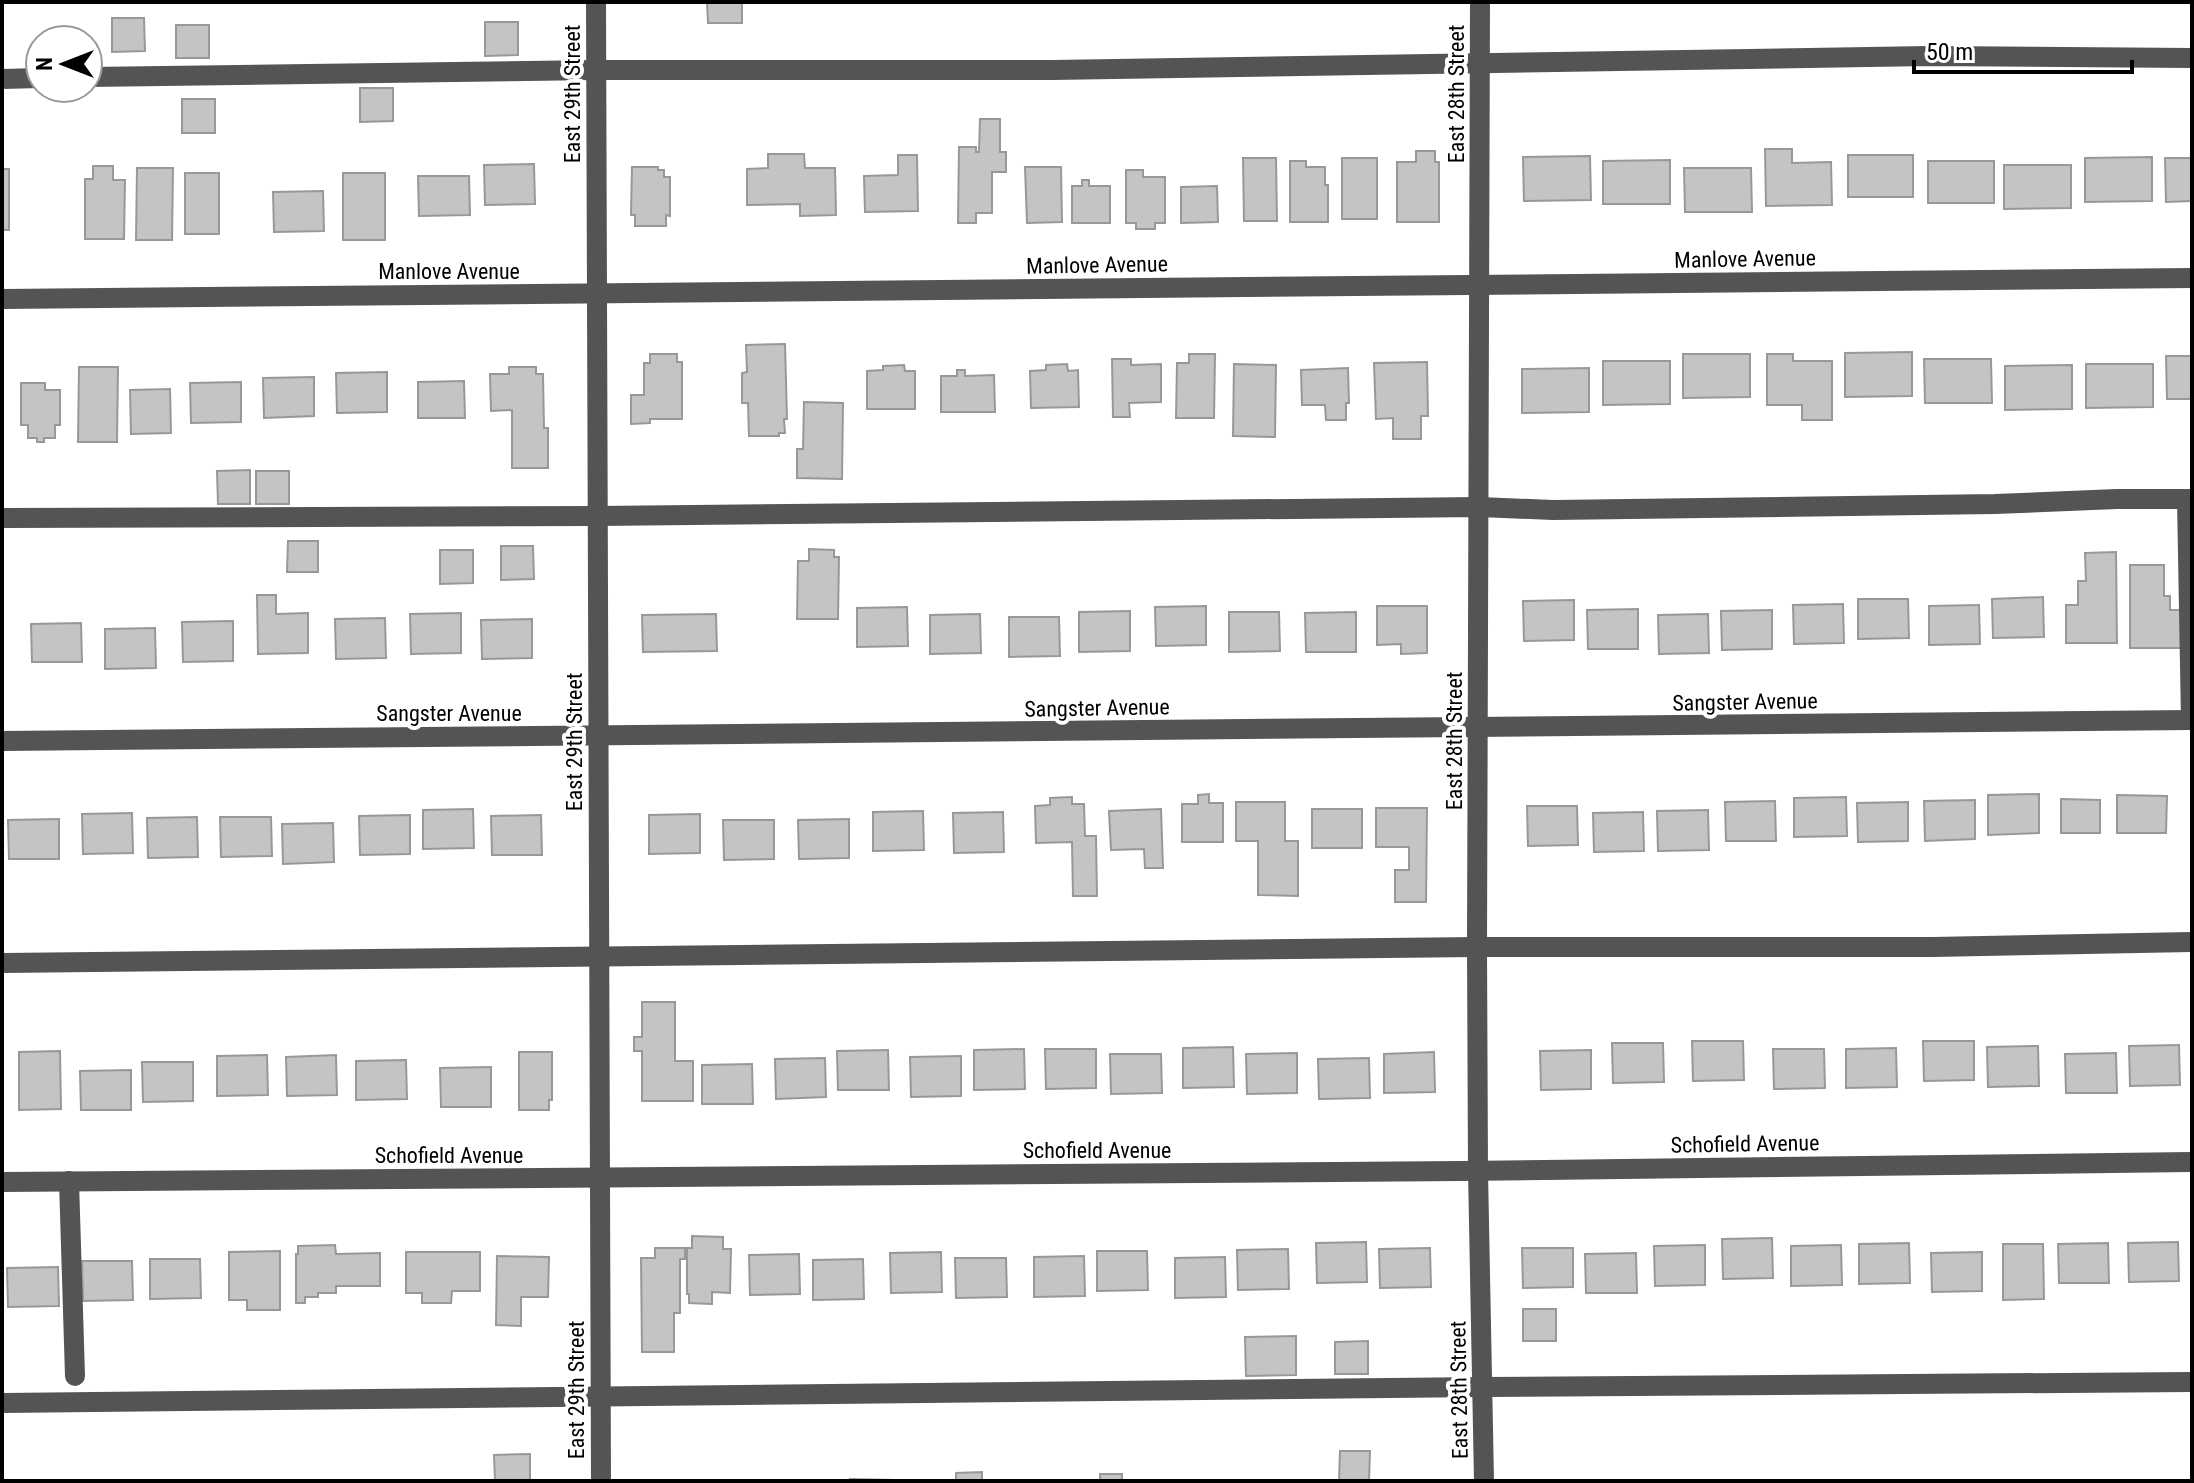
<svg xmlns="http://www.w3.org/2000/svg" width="2194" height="1483" font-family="'Roboto Condensed',sans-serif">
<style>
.building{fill:#c4c4c4;stroke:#989898;stroke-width:2}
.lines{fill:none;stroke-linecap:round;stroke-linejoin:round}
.minor{stroke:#545454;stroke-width:20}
.labels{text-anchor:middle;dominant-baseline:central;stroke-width:8;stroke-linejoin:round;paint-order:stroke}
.street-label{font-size:22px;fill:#000;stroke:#fff}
</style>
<rect width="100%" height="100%" fill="#fff"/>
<g class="building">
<polygon points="707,2 742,2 742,23 708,23"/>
<polygon points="112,18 144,18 145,51 112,52"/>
<polygon points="485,22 518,22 518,55 485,56"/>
<rect x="176" y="25" width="33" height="33"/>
<polygon points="360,88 393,88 393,121 360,122"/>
<rect x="182" y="99" width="33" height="34"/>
<polygon points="980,119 1000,119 1000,152 1006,152 1006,172 992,172 992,213 976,213 976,223 958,223 959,147 976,147 976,152 979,152"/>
<polygon points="1765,149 1792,149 1792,163 1831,162 1832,205 1766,206"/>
<polygon points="1416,151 1435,151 1435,162 1439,162 1439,222 1397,222 1397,162 1416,162"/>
<polygon points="768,154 804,154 805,168 835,168 836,215 800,216 800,204 747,205 747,169 768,168"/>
<polygon points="898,155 917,155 918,211 865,212 864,176 898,175"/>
<rect x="1848" y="155" width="65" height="42"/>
<polygon points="1590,156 1591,200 1524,201 1523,157"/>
<polygon points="2152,157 2152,201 2085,202 2085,158"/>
<polygon points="1243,158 1276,158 1277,221 1244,221"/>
<rect x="1342" y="158" width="35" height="61"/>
<polygon points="2165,158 2192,158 2192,201 2166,202"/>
<polygon points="1670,160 1670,204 1603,204 1603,161"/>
<polygon points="1290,161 1306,161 1306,167 1325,167 1325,185 1328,185 1328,222 1290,222"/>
<rect x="1928" y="161" width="66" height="42"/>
<polygon points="534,164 535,204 485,205 484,165"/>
<polygon points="2004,165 2071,165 2071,208 2004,209"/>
<polygon points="93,166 113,166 113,180 125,180 124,239 85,239 85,179 93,179"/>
<polygon points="632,167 658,167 658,170 664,170 664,177 670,177 670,216 666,215 666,226 635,226 635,215 631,215"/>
<polygon points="1025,167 1061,167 1062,222 1027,223"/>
<polygon points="137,168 173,168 172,240 136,240"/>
<polygon points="1684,168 1751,168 1752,212 1685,212"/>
<rect x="2" y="169" width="7" height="61"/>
<polygon points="1126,170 1143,170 1143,177 1165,177 1165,223 1155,223 1155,229 1136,229 1136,223 1126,223"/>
<rect x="185" y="173" width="34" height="61"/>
<rect x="343" y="173" width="42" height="67"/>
<polygon points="418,176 469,176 470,215 419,216"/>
<polygon points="1082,180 1089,180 1089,186 1110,186 1110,223 1072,223 1072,186 1082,186"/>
<polygon points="1217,186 1218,222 1181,223 1181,187"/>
<polygon points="323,191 324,231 274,232 273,192"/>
<polygon points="785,344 787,419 784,419 785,433 779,433 779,436 749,436 748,403 742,403 742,373 747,372 746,345"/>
<polygon points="1912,352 1912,396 1845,397 1845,353"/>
<polygon points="650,354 677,354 677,362 682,362 682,419 650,419 650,423 631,424 631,395 644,395 644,363 650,363"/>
<polygon points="1189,354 1215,354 1214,418 1176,418 1177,363 1189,363"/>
<polygon points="1683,354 1750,354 1750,397 1683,398"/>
<polygon points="1767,354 1793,354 1793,361 1832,361 1832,420 1802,420 1802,405 1767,405"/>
<polygon points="2166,356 2192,356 2192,399 2167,399"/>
<polygon points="1112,359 1131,359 1131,365 1161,364 1161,402 1129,403 1130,417 1113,417"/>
<polygon points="1924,359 1991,359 1992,403 1925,403"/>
<polygon points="1603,361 1670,361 1670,404 1603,405"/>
<polygon points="1427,362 1428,416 1421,416 1421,439 1393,439 1393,418 1376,419 1374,363"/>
<polygon points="1067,364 1068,371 1078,370 1079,407 1031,408 1030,371 1046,370 1046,365"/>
<polygon points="1234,364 1276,365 1275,437 1233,436"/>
<polygon points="2086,364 2153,364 2153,407 2086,408"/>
<polygon points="904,365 905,371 915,371 915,409 867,409 867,371 883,370 883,366"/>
<polygon points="2072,365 2072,409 2005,410 2005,366"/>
<polygon points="79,367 118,367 117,442 78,442"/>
<polygon points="509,367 536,367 536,374 543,374 544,428 548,428 548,468 512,468 512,410 491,411 490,374 509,374"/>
<polygon points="1348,368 1349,403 1346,403 1346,420 1326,420 1325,405 1302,405 1301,370"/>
<polygon points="1589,368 1589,412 1522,413 1522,369"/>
<polygon points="957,370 965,370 965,376 994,375 995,412 941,412 941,376 957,376"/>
<polygon points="387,372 387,412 337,413 336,373"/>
<polygon points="314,377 314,416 264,418 263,378"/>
<polygon points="464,381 465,418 418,418 418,382"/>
<polygon points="241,382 241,422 191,423 190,383"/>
<polygon points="21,383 45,383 45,390 60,390 60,425 55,425 55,438 44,438 44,442 37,442 37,438 28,438 28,425 21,425"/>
<polygon points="170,389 171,433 131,434 130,390"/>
<polygon points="804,402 843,403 842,479 797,478 797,449 803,449"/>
<polygon points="250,470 250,504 218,504 217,471"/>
<rect x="256" y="471" width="33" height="33"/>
<polygon points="288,541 318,541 318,572 287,572"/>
<polygon points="501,546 533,546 534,579 501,580"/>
<polygon points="809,549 834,550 834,557 839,557 838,619 797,619 798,561 809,561"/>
<polygon points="440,550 473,550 473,583 440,584"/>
<polygon points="2116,552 2117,643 2066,643 2066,605 2078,605 2078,581 2086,581 2085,553"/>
<polygon points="2130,565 2164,565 2164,596 2170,596 2170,610 2181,610 2181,648 2130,648"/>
<polygon points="257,595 276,595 276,614 308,613 308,653 258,654"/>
<polygon points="2043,597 2044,637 1993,638 1992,599"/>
<polygon points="1858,599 1908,599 1909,638 1858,639"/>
<polygon points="1574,600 1574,640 1524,641 1523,601"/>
<polygon points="1843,604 1844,643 1794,644 1793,605"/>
<polygon points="1979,605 1980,644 1929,645 1929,606"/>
<polygon points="1206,606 1206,645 1156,646 1155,607"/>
<polygon points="1377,606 1427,606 1427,653 1401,654 1401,644 1377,645"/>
<polygon points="907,607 908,646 857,647 857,608"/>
<polygon points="1638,609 1638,649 1588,649 1587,610"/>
<polygon points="1772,610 1772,649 1722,650 1721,611"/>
<polygon points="1130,611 1130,651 1079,652 1079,612"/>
<polygon points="1229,612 1279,612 1280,651 1229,652"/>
<polygon points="1356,612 1356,652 1306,652 1305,613"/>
<polygon points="461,613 461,653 411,654 410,614"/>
<polygon points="716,614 717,651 643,652 642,615"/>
<polygon points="980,614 981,653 930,654 930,615"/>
<polygon points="1708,614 1709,653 1659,654 1658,615"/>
<polygon points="1009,617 1059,617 1060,656 1009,657"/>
<polygon points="385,618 386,658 336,659 335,619"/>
<polygon points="532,619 532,658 482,659 481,620"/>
<polygon points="233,621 233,661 183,662 182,622"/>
<polygon points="81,623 82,662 32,662 31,624"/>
<polygon points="155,628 156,668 105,669 105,629"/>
<polygon points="1209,794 1209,803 1223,803 1223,842 1182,842 1182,804 1198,804 1198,795"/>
<polygon points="2039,794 2039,833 1988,835 1988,795"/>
<polygon points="2117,795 2167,796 2166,833 2117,833"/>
<polygon points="1072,797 1072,804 1084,804 1085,836 1096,836 1097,896 1073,896 1072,842 1036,843 1035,806 1050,805 1050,798"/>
<polygon points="1846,797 1847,836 1794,837 1794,798"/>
<polygon points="2061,799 2100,800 2100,833 2061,833"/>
<polygon points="1975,800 1975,839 1925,841 1924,801"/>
<polygon points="1775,801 1776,841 1726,841 1725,802"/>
<polygon points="1236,802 1285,802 1285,841 1298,841 1298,896 1258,895 1258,841 1236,841"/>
<polygon points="1908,802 1908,841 1858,842 1857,803"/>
<polygon points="1527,806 1577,806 1578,845 1528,846"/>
<polygon points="1376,808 1427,808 1426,902 1395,902 1395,870 1409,870 1409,847 1376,847"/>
<polygon points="473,809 474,848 423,849 423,810"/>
<polygon points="1161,809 1163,868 1145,868 1144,849 1111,850 1109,811"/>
<rect x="1312" y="809" width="50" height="39"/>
<polygon points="1708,810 1709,850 1658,851 1657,811"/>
<polygon points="923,811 924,850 873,851 873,812"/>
<polygon points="1003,812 1004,852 954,853 953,813"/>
<polygon points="1643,812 1644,851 1594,852 1593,813"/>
<polygon points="132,813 133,853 83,854 82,814"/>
<polygon points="700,814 700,853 649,854 649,815"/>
<polygon points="410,815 410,854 360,855 359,816"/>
<polygon points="541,815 542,855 492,855 491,816"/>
<polygon points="197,817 198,857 148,858 147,818"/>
<polygon points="220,817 271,817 272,856 221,857"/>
<polygon points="59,819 59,859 9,859 8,820"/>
<polygon points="849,819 849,858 799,859 798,820"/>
<polygon points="723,820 774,820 774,859 724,860"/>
<polygon points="333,823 334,862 283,864 282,824"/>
<polygon points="642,1002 675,1002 675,1061 693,1061 693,1101 642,1101 642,1051 634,1051 634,1037 642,1037"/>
<polygon points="1692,1041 1743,1041 1744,1080 1693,1081"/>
<polygon points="1923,1041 1974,1041 1974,1080 1924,1081"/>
<polygon points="1612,1043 1663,1043 1664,1082 1613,1083"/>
<polygon points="2179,1045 2180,1085 2130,1086 2129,1046"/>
<polygon points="2038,1046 2039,1086 1988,1087 1987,1047"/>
<polygon points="1233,1047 1234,1087 1183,1088 1183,1048"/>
<polygon points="1896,1048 1897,1087 1846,1088 1846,1049"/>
<polygon points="1024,1049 1025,1089 974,1090 974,1050"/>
<polygon points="1045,1049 1096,1049 1096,1088 1046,1089"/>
<polygon points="1773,1049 1824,1049 1825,1088 1774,1089"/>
<polygon points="888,1050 889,1090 838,1090 837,1051"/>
<polygon points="1591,1050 1591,1089 1541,1090 1540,1051"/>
<polygon points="60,1051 61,1109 19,1110 19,1052"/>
<polygon points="519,1052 552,1052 552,1100 549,1100 549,1110 519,1110"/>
<polygon points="1434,1052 1435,1092 1384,1093 1384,1054"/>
<polygon points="1297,1053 1297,1093 1247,1094 1246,1054"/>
<polygon points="2116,1053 2117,1093 2066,1093 2065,1054"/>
<polygon points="1110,1054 1161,1054 1162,1093 1111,1094"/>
<polygon points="267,1055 268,1095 217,1096 217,1056"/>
<polygon points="336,1055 337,1095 287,1096 286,1057"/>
<polygon points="961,1056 961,1096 911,1097 910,1057"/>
<polygon points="825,1058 826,1097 776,1099 775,1059"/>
<polygon points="1369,1058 1370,1098 1319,1099 1318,1059"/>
<polygon points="406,1060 407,1099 356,1100 356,1061"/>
<polygon points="142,1062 193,1062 193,1101 143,1102"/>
<polygon points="752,1064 753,1104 702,1104 702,1065"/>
<polygon points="491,1067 491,1107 441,1107 440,1068"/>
<polygon points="131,1070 131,1110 81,1110 80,1071"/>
<polygon points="692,1236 723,1237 723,1249 731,1249 730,1293 712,1292 712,1304 689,1303 689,1294 687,1294 687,1248 692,1248"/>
<polygon points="1772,1238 1773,1278 1723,1279 1722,1239"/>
<polygon points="1366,1242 1367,1282 1317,1283 1316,1243"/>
<polygon points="2178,1242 2179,1281 2129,1282 2128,1243"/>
<polygon points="1909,1243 1910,1283 1859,1284 1859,1244"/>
<polygon points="2108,1243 2109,1283 2059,1283 2058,1244"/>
<polygon points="2003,1244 2043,1244 2044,1299 2003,1300"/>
<polygon points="335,1245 336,1254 380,1253 380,1286 336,1286 336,1293 318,1293 318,1297 305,1297 305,1303 296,1303 296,1254 298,1254 298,1246"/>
<polygon points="1705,1245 1705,1285 1655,1286 1654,1246"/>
<polygon points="1841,1245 1842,1285 1791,1286 1791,1246"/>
<polygon points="655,1248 685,1248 685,1259 680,1259 680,1313 674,1313 674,1352 642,1352 641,1258 655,1258"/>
<polygon points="1430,1248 1431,1287 1380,1288 1379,1249"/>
<polygon points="1522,1248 1573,1248 1573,1287 1523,1288"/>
<polygon points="1288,1249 1289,1289 1238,1290 1237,1250"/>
<polygon points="280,1251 280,1310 247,1310 247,1300 229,1300 229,1252"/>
<polygon points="1097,1251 1147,1251 1148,1290 1097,1291"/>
<polygon points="406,1252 480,1252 480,1291 452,1291 451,1303 422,1303 422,1293 406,1293"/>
<polygon points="941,1252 942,1292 891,1293 890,1253"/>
<polygon points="1982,1252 1982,1291 1932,1292 1931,1253"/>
<polygon points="1636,1253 1637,1293 1586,1293 1585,1254"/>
<polygon points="799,1254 800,1294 750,1295 749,1255"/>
<polygon points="497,1256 549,1257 548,1297 521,1297 521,1326 496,1325"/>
<polygon points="1084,1256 1085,1296 1034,1297 1034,1257"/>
<polygon points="1225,1257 1226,1297 1175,1298 1175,1258"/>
<polygon points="955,1258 1006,1258 1007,1297 956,1298"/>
<polygon points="150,1259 200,1259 201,1298 150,1299"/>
<polygon points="863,1259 864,1299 813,1300 813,1260"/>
<polygon points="82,1261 132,1261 133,1300 83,1301"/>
<polygon points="58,1267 59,1306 8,1307 7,1268"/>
<rect x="1523" y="1309" width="33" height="32"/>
<polygon points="1296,1336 1296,1375 1246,1376 1245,1337"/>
<polygon points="1368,1341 1368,1374 1335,1374 1335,1342"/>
<polygon points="1340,1451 1370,1451 1369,1481 1339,1481"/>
<polygon points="530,1454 530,1481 495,1481 494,1455"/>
<polygon points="982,1472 982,1481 956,1481 956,1473"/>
<rect x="1100" y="1474" width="22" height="7"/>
<polygon points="850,1479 895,1480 895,1481 850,1481"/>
</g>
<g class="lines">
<g class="minor">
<polyline points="596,2 601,1481"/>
<polyline points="1480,2 1477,947 1478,1171 1484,1481"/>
<polyline points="88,77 596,70 1052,70 1929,56 2192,58"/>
<polyline points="2,79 40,78"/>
<polyline points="2,299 2192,278"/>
<polyline points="2187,499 2191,720"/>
<polyline points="2,518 597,516 1480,507 1553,510 1995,504 2117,499 2192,499"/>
<polyline points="2,741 2192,720"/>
<polyline points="2,963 1477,947 1932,947 2192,942"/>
<polyline points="69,1181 75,1376"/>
<polyline points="2,1182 1462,1171 2192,1162"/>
<polyline points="2,1403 1484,1387 2192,1382"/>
</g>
</g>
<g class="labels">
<g class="street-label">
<text transform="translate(572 94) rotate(-90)">East 29th Street</text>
<text transform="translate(1456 94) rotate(-90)">East 28th Street</text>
<text transform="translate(1745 259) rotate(-1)">Manlove Avenue</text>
<text transform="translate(1097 265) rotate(-1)">Manlove Avenue</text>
<text x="449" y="271">Manlove Avenue</text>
<text transform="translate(1745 702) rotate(-1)">Sangster Avenue</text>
<text transform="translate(1097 708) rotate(-1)">Sangster Avenue</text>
<text x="449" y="713">Sangster Avenue</text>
<text transform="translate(1454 741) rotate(-90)">East 28th Street</text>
<text transform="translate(574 742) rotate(-90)">East 29th Street</text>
<text transform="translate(1745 1144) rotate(-1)">Schofield Avenue</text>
<text x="1097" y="1150">Schofield Avenue</text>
<text x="449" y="1155">Schofield Avenue</text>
<text transform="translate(576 1390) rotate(-90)">East 29th Street</text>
<text transform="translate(1459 1390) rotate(-91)">East 28th Street</text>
</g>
</g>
<rect width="2194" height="1483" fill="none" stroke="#000000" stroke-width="8"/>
<g transform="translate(64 64) rotate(270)"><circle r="38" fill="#ffffff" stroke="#999999" stroke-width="2"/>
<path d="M0-6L14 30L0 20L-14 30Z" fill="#000000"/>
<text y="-12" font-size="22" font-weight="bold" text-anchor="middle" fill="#000000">N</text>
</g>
<path d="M1914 60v12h218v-12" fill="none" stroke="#000000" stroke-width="4"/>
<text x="1926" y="60" font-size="24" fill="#000000" stroke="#ffffff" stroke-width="6" paint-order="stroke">50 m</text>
</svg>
